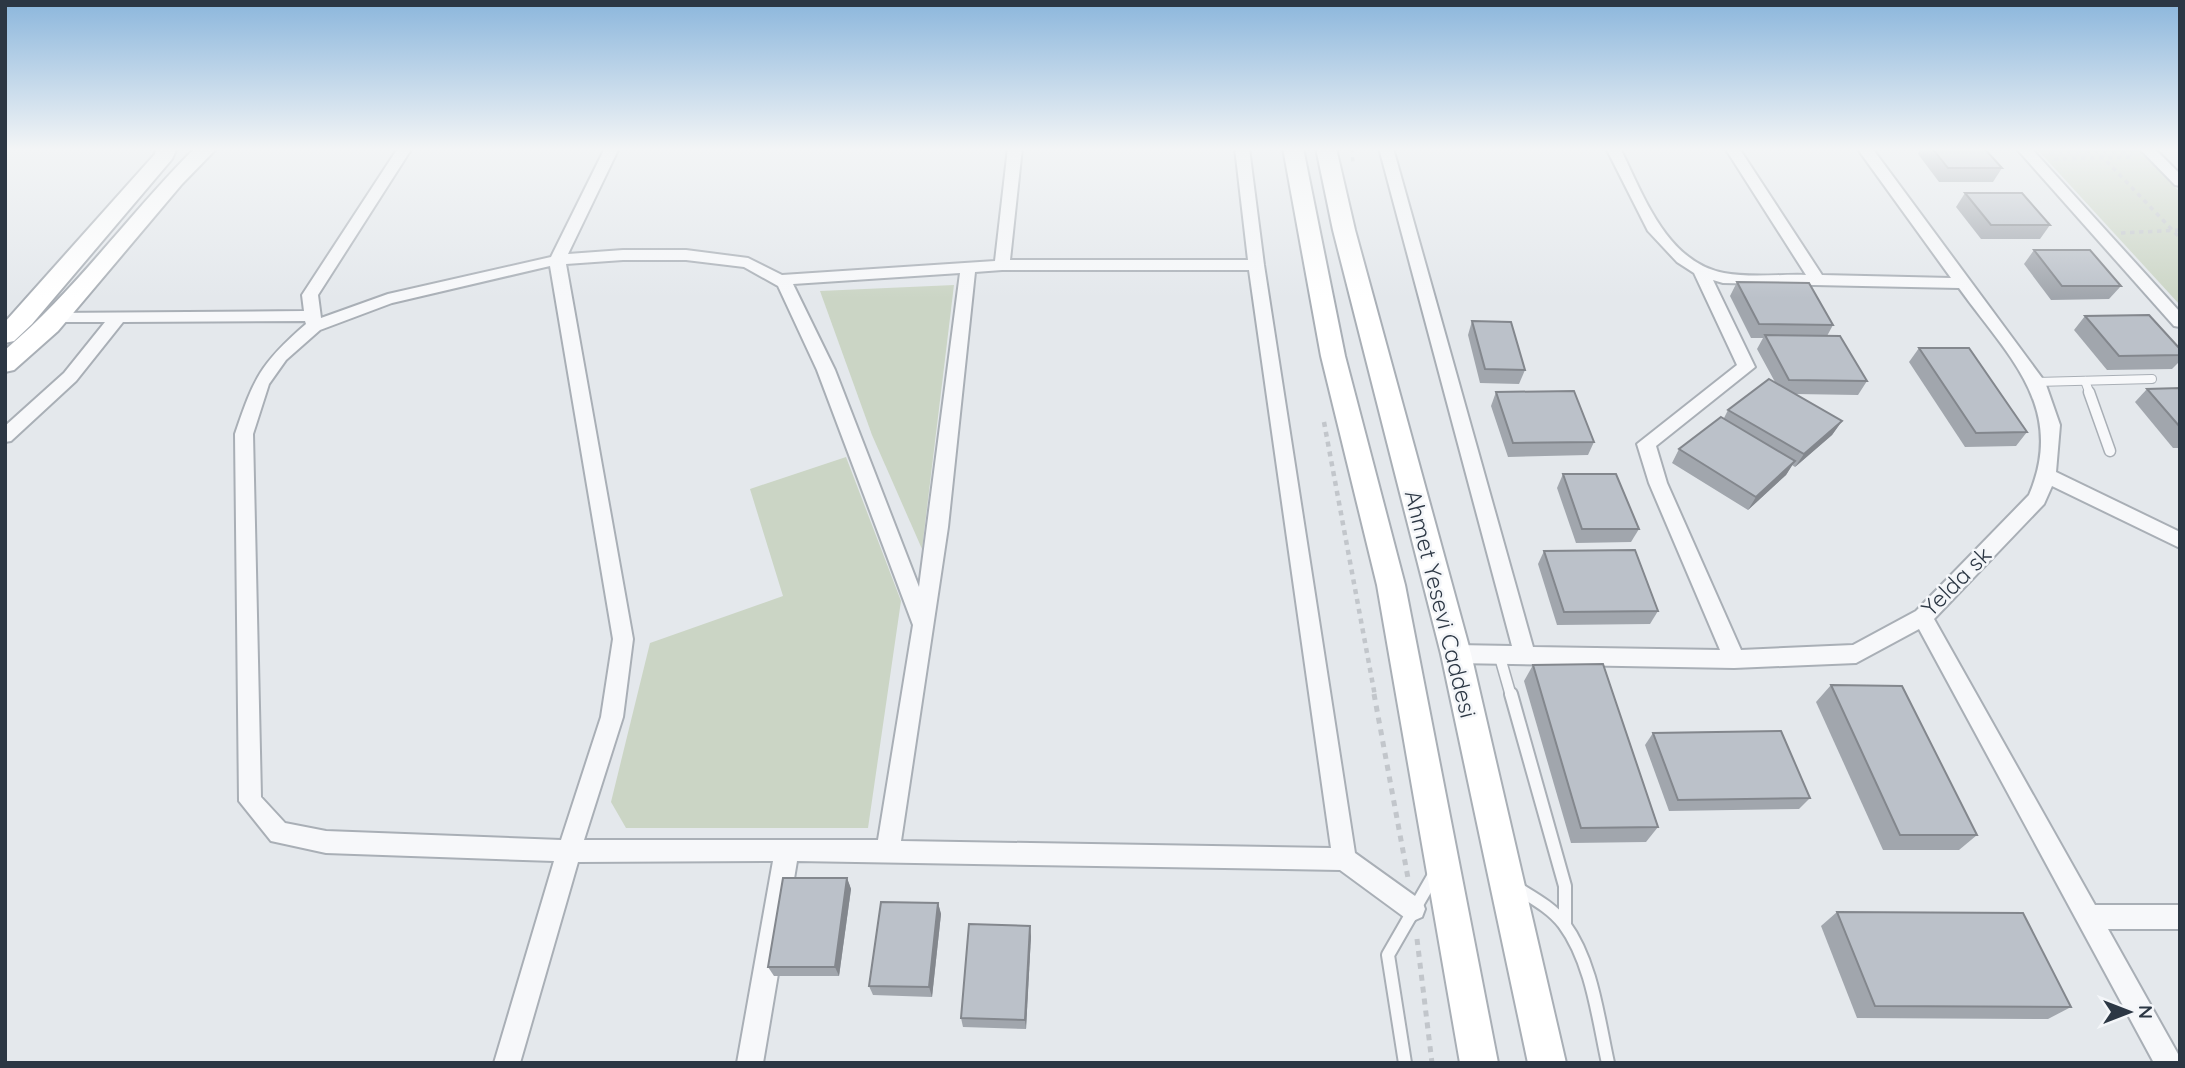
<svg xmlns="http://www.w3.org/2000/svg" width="2185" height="1068" font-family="Quicksand,sans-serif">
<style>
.green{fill:#cbd5c5}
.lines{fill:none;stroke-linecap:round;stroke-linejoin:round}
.lane-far2-casing{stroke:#a9afb6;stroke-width:10}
.lane-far1-casing{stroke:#a9afb6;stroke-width:13}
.lane-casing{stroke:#a9afb6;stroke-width:16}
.street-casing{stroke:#a9afb6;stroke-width:4}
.secondary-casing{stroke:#a9afb6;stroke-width:4}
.path-far2{stroke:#c2c6cb;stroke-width:3.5;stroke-dasharray:4.5 4.5;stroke-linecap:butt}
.path-far1{stroke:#c2c6cb;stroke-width:4.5;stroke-dasharray:5 5;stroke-linecap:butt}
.path{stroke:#c2c6cb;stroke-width:5;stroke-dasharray:6 6;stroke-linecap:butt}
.lane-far2{stroke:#f7f8fa;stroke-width:8}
.lane-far1{stroke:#f7f8fa;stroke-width:10}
.lane{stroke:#f7f8fa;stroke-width:12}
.street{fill:#f7f8fa;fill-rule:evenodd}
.secondary{fill:#fff;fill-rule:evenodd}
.wall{fill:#a1a6ad}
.shaded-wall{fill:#83878d}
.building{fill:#bbc1c9;stroke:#83878d;stroke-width:2}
.labels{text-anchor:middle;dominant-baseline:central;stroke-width:5;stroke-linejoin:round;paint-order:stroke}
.street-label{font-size:23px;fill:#2c3744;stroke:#f4f6f9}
</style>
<rect width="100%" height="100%" fill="#e4e8ec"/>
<g class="green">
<polygon points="2036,148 2136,148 2180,192 2180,305"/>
<polygon points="954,285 922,549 872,435 820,291"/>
<polygon points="846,457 901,601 868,828 626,828 611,802 650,643 783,596 750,489"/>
</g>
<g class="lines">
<defs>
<g id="lane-far2">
<polyline points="2085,381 2090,394"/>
<polyline points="2036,382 2152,379"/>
</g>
<g id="lane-far1">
<polyline points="2089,392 2110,451"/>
<polyline points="1499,654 1511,696"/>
</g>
<g id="lane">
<polyline points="1511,694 1565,886 1565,925"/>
<path d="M 1517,888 C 1533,898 1552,908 1564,924 C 1592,962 1598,1018 1608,1063"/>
<polyline points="1405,1063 1388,955 1434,875"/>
</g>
<g id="street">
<path d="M 398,148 L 412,148 L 318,295 L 321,318 L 388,294 L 551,257 L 605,148 L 619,148 L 568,254 L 623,250 L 686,250 L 748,258 L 782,275 L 995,261 L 1008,148 L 1022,148 L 1010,260 L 1248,260 L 1235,148 L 1249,148 L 1264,265 L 1355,853 L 1422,901 L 1425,909 L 1422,917 L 1413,921 L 1404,917 L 1340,870 L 797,861 L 763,1063 L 737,1063 L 773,861 L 578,862 L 520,1063 L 494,1063 L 554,861 L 326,853 L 271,841 L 239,801 L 235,434 C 254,378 260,364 306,324 L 305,321 L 123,322 L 76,381 L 11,441 L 5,442 L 5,426 L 64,373 L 105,322 L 57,322 L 49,317 L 51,313 L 304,311 L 302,295 ZM 623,260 L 686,260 L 744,267 L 778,286 L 817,370 L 913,625 L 878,840 L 584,840 L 623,717 L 633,639 L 566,264 ZM 550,266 L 613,639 L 601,717 L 561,840 L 326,831 L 285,823 L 261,797 L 253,434 L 269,384 L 286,360 L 320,330 L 392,303 ZM 1002,270 L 1249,270 L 1331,848 L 901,841 L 948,527 L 975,272 ZM 960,273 L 919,587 L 835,370 L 793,284 Z"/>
<path d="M 1379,148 L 1393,148 L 1533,647 L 1720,650 L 1649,483 L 1637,444 L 1737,365 L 1694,273 L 1677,262 L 1648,231 L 1606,148 L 1620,148 C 1643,194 1666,262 1724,273 C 1750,278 1780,274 1806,275 L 1725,148 L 1739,148 L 1822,275 L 1951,278 L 1857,148 L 1872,148 L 2045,382 L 2060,425 L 2056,472 L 2180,532 L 2180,548 L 2052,486 L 2044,504 L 1934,619 L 2095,905 L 2180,905 L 2180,929 L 2108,929 L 2178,1054 L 2180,1063 L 2154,1063 L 1919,629 L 1856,663 L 1734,668 L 1456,663 L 1449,660 L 1446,654 L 1449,648 L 1456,645 L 1512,646 ZM 1713,280 L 1723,283 L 1959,288 C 2007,355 2067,407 2029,495 L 1916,611 L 1853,645 L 1741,650 L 1667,483 L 1656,446 L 1755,367 Z"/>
<polygon points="2016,148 2031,148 2180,312 2180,327 2174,326"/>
<polygon points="2139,148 2154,148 2180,174 2180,186 2175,185"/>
</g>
<g id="secondary">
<polygon points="157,148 177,148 172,159 32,324 14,341 5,343 5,322 155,154"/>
<path d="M 195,148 L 217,148 L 182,184 L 58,331 L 14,370 L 5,372 L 5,350 C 76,290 129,214 195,148 Z"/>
<polygon points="1283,148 1303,148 1345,356 1405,585 1498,1063 1460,1063 1377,585 1321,356"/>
<polygon points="1316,148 1336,148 1355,230 1471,654 1566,1063 1528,1063 1441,654 1333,230"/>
</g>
</defs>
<use href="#lane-far2" class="lane-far2-casing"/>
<use href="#lane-far1" class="lane-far1-casing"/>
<use href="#lane" class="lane-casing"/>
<use href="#street" class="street-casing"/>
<use href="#secondary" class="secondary-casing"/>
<g class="path-far2">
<polyline points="1352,148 1353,165"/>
<polyline points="2094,148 2180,238"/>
<polyline points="2049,154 2132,153"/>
<polyline points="2054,159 2133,157"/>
<polyline points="2121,233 2180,230"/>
</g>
<polyline class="path-far1" points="1324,422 1375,696"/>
<g class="path">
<polyline points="1374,694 1408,878"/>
<polyline points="1417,939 1432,1063"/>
</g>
<use href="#lane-far2" class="lane-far2"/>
<use href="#lane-far1" class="lane-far1"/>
<use href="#lane" class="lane"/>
<use href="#street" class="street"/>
<use href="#secondary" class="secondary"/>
</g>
<g class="wall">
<polygon points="1921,148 1984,148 2002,168 1993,182 1939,182 1918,154"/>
<polygon points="1965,193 2050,225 2040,239 1981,239 1956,207"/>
<polygon points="2034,250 2121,286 2109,299 2051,300 2024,264"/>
<polygon points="1737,282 1833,325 1827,336 1867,381 1858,395 1795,394 1842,421 1832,435 1795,467 1792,465 1786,475 1748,510 1672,463 1679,449 1724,418 1728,410 1775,382 1757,349 1763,338 1751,338 1730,296"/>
<polygon points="2085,316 2180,349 2180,361 2172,369 2107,370 2074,330"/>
<polygon points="1472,321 1525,370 1519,384 1480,383 1468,335"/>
<polygon points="1919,348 2027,432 2016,446 1965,447 1909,362"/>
<polygon points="2180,388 2180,448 2173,448 2135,402 2147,389"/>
<polygon points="1496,392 1594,442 1588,455 1508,457 1491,406"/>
<polygon points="1563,474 1639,529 1631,542 1576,543 1557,488"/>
<polygon points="1544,551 1658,611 1650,624 1557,625 1538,564"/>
<polygon points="1533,665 1658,827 1646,842 1571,843 1524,681"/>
<polygon points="1831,685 1977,835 1959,850 1883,850 1816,702"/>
<polygon points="1653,733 1810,798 1799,809 1669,811 1645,745"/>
<polygon points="847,878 851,889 839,976 774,976 768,967"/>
<polygon points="938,903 941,914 932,997 873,995 869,986"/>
<polygon points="1837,912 2071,1007 2048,1019 1857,1018 1821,926"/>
<polygon points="1031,936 1026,1029 963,1027 961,1018"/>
</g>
<g class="shaded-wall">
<polygon points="1842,421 1832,435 1795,467 1804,454"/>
<polygon points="1795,461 1786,475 1748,510 1756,497"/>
<polygon points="847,878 851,889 839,976 835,967"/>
<polygon points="938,903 941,914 932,997 929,987"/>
<polygon points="1030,926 1031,936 1026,1029 1025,1020"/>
</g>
<g class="building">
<polygon points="1932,148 1984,148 2002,168 1948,168"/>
<polygon points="1965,193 2022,193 2050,225 1991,225"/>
<polygon points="2034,250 2090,250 2121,286 2062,286"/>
<polygon points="1737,282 1809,283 1833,325 1759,324"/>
<polygon points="2149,315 2180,349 2180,355 2119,356 2085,316"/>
<polygon points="1472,321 1511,322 1525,370 1485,369"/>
<polygon points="1765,335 1840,336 1867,381 1789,380"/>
<polygon points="1919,348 1969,348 2027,432 1976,433"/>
<polygon points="1769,379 1842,421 1804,454 1728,410"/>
<polygon points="2180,388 2180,427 2147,389"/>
<polygon points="1574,391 1594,442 1513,443 1496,392"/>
<polygon points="1721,417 1795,461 1756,497 1679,449"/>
<polygon points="1563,474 1616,474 1639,529 1582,529"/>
<polygon points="1635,550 1658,611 1564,612 1544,551"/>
<polygon points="1603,664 1658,827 1581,828 1533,665"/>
<polygon points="1831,685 1902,686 1977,835 1900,835"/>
<polygon points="1781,731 1810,798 1678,800 1653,733"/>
<polygon points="783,878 847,878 835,967 768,967"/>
<polygon points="881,902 938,903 929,987 869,986"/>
<polygon points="1837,912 2023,913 2071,1007 1875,1006"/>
<polygon points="969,924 1030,926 1025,1020 961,1018"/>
</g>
<linearGradient id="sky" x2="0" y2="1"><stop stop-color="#8bb6dc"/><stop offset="0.5" stop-color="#f3f5f6"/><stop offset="1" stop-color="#f3f5f6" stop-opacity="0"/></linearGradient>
<rect width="2185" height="298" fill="url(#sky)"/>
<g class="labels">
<g class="street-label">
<text transform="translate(1956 581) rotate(-45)">Yelda sk</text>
<text transform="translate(1441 604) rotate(76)">Ahmet Yesevi Caddesi</text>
</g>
</g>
<rect width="2185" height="1068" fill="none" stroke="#2c3744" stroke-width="14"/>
<g transform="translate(2129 1012) rotate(90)" stroke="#f4f6f9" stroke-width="5" paint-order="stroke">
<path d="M0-5L12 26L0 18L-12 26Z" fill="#2c3744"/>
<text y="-10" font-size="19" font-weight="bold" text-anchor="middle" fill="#2c3744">N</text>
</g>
</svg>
